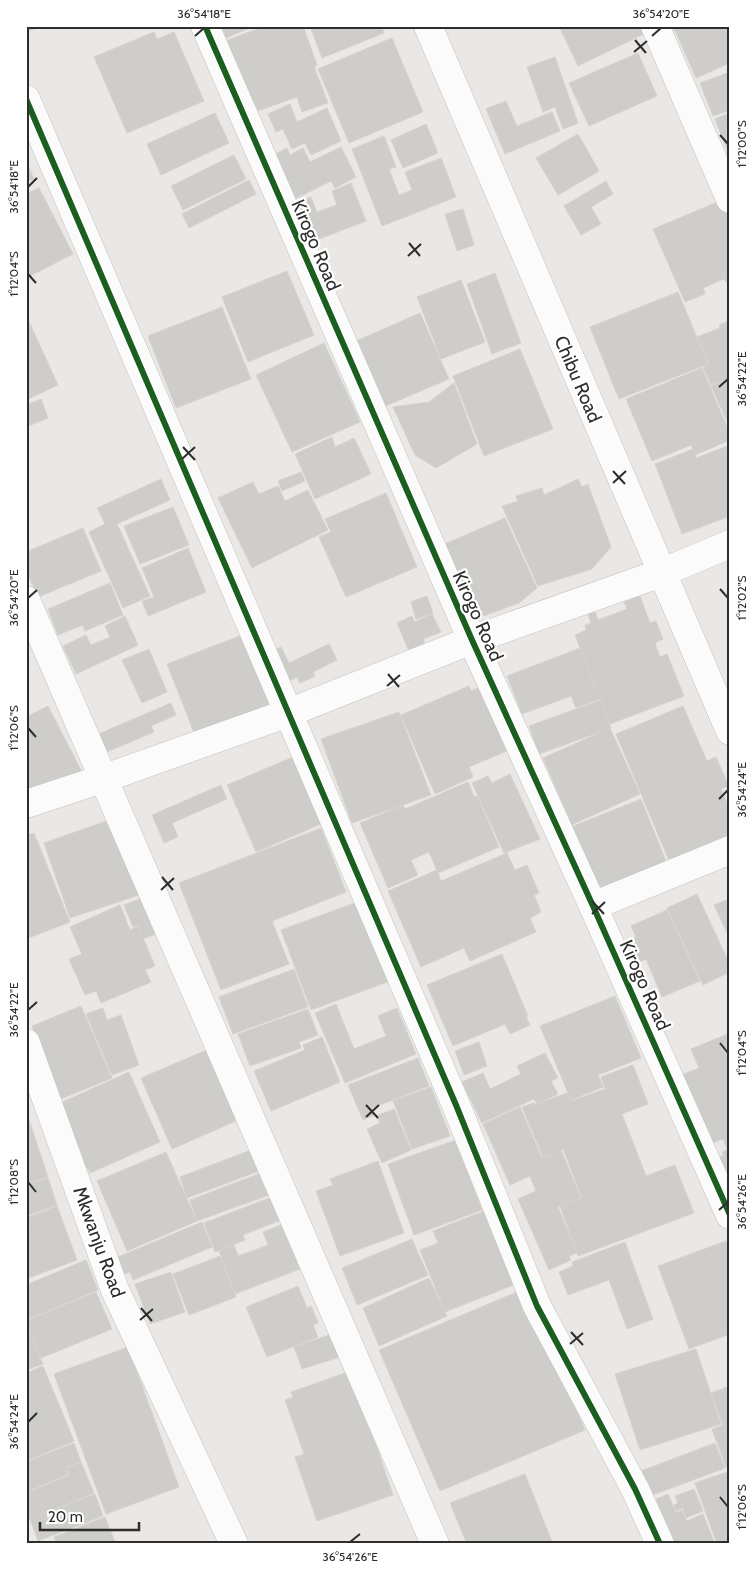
<svg xmlns="http://www.w3.org/2000/svg" width="756" height="1570" font-family="Cabin,sans-serif">
<style>
.building{fill:#cfcdca;stroke:#d5d3d0}
.lines{fill:none;stroke-linecap:round;stroke-linejoin:round}
.minor-casing{stroke:#c3c2c2;stroke-width:29}
.minor{stroke:#fcfbfb;stroke-width:28}
.cycleway-casing{stroke:#fff;stroke-width:9}
.cycleway{stroke:#1b5e20;stroke-width:6}
.ticks{fill:none;stroke:#2d2d2d;stroke-width:2}
.labels{text-anchor:middle;dominant-baseline:central;stroke-width:4.5;stroke-linejoin:round;paint-order:stroke}
.street-label{font-size:19px;fill:#2d2d2d;stroke:#fff}
.neatline{fill:none;stroke:#2d2d2d;stroke-width:2}
.ticks-label{font-size:12px;text-anchor:middle;fill:#2d2d2d}
</style>
<rect width="100%" height="100%" fill="#eae7e4"/>
<g class="building">
<polygon points="26,26 42,26 26,32"/>
<polygon points="221,26 254,26 226,38"/>
<polygon points="265,26 303,26 317,65 314,67 328,103 302,112 297,97 252,113 225,41"/>
<polygon points="310,26 381,26 384,33 322,58"/>
<polygon points="559,26 648,26 650,31 578,66"/>
<polygon points="673,26 730,26 730,63 696,78"/>
<polygon points="154,32 157,39 174,32 204,101 127,133 94,57"/>
<polygon points="392,38 423,112 349,143 318,69"/>
<polygon points="638,53 657,96 589,126 569,83"/>
<polygon points="555,57 578,123 563,129 555,107 543,112 527,67"/>
<polygon points="730,72 730,110 713,116 700,83"/>
<polygon points="506,101 517,126 552,112 560,131 505,154 486,109"/>
<polygon points="290,104 297,122 327,108 341,141 311,155 305,143 292,149 283,129 276,132 268,114"/>
<polygon points="215,113 229,143 161,175 147,144"/>
<polygon points="730,113 730,152 728,152 715,119"/>
<polygon points="426,124 438,153 403,168 391,140"/>
<polygon points="578,134 599,171 558,195 536,158"/>
<polygon points="384,136 396,167 389,169 399,195 412,190 405,172 441,158 456,197 382,226 352,149"/>
<polygon points="341,147 356,177 335,188 331,181 289,202 267,158 287,148 290,155 303,148 310,162"/>
<polygon points="234,155 246,179 183,210 171,186"/>
<polygon points="26,161 34,179 26,182"/>
<polygon points="249,180 256,194 189,228 182,214"/>
<polygon points="606,181 613,194 591,207 601,224 581,235 564,206"/>
<polygon points="351,183 366,221 314,241 316,248 286,206 311,197 317,212 337,205 332,191"/>
<polygon points="39,188 73,254 26,278 26,194"/>
<polygon points="720,201 726,204 730,213 730,282 727,283 724,279 703,288 705,294 685,302 653,229"/>
<polygon points="463,209 474,245 457,251 445,214"/>
<polygon points="287,271 314,335 248,362 222,297"/>
<polygon points="495,273 521,343 492,354 467,284"/>
<polygon points="461,280 485,342 441,359 417,297"/>
<polygon points="678,292 708,364 619,399 590,327"/>
<polygon points="222,307 251,379 176,408 148,336"/>
<polygon points="420,313 449,379 383,407 354,342"/>
<polygon points="26,315 58,385 26,400"/>
<polygon points="730,320 730,377 711,385 703,367 709,364 697,337 720,328 719,325"/>
<polygon points="324,343 360,422 292,452 256,375"/>
<polygon points="520,349 553,429 484,456 453,376"/>
<polygon points="702,368 730,434 730,440 695,455 691,445 652,461 626,399"/>
<polygon points="730,378 730,420 727,421 711,386"/>
<polygon points="454,383 477,444 436,468 415,455 393,407 429,402"/>
<polygon points="41,399 48,418 26,427 26,405"/>
<polygon points="332,437 335,447 354,438 371,474 315,499 295,454"/>
<polygon points="730,445 730,516 682,534 655,464 693,449 696,458"/>
<polygon points="301,472 305,481 282,491 278,481"/>
<polygon points="161,479 170,500 117,524 150,596 123,608 89,532 105,524 97,508"/>
<polygon points="578,479 582,487 588,484 611,547 592,569 538,586 502,506 518,501 516,496 542,488 544,495"/>
<polygon points="253,482 259,494 278,486 285,501 308,490 328,530 252,568 218,498"/>
<polygon points="386,493 417,567 346,597 319,537 331,532 325,519"/>
<polygon points="173,507 189,545 140,564 124,526"/>
<polygon points="505,518 537,588 519,603 472,620 438,547"/>
<polygon points="83,528 101,571 38,597 26,570 26,552"/>
<polygon points="188,548 206,592 148,616 142,601 154,597 142,568"/>
<polygon points="110,583 123,615 85,631 83,625 58,635 48,609"/>
<polygon points="427,596 433,613 416,619 411,602"/>
<polygon points="640,596 650,623 656,621 663,639 655,643 660,657 667,654 684,696 610,724 575,635 586,630 585,625 591,623 588,614 595,612 598,620 627,609 624,602"/>
<polygon points="432,614 441,632 423,639 425,644 409,651 397,623 412,616 414,622"/>
<polygon points="125,616 138,645 76,674 63,646 86,635 91,645 110,637 105,626"/>
<polygon points="242,635 270,706 195,735 167,664"/>
<polygon points="329,644 337,660 313,672 315,676 300,683 297,677 284,684 269,652 281,647 289,663"/>
<polygon points="580,648 600,699 576,708 571,696 522,714 507,676"/>
<polygon points="149,649 167,692 142,703 122,660"/>
<polygon points="469,686 471,691 480,687 507,751 469,767 473,777 435,794 401,715"/>
<polygon points="601,700 611,728 539,754 529,726"/>
<polygon points="171,703 176,715 151,726 154,732 102,754 94,736"/>
<polygon points="48,706 82,772 26,800 26,717"/>
<polygon points="683,706 707,761 716,757 729,786 721,789 730,810 730,838 670,863 616,734"/>
<polygon points="399,712 431,795 352,823 321,739"/>
<polygon points="610,728 640,794 569,826 566,819 569,818 543,758"/>
<polygon points="293,757 321,824 256,852 227,785"/>
<polygon points="510,774 540,839 504,853 472,783 488,776 492,783"/>
<polygon points="468,782 474,797 477,796 499,847 438,873 429,852 411,860 418,875 388,888 360,823 403,805 405,809"/>
<polygon points="221,785 227,799 172,823 178,837 164,843 152,815"/>
<polygon points="641,799 667,864 598,892 571,827"/>
<polygon points="115,818 142,894 70,918 44,843"/>
<polygon points="321,828 346,892 272,921 289,964 221,990 179,883"/>
<polygon points="34,833 70,922 26,939 26,836"/>
<polygon points="507,853 515,870 527,865 539,893 534,895 541,912 530,918 536,932 470,961 464,948 421,967 388,891 437,870 441,881"/>
<polygon points="697,894 730,965 730,972 703,985 667,908"/>
<polygon points="730,894 730,939 714,905 729,899 727,895"/>
<polygon points="144,897 158,933 143,939 138,925 133,927 124,905"/>
<polygon points="360,901 390,981 311,1010 281,930"/>
<polygon points="120,905 130,930 138,926 155,966 145,970 151,982 101,1003 96,991 85,995 69,959 82,954 70,927"/>
<polygon points="667,910 700,981 662,997 646,959 638,963 629,940 636,937 631,926"/>
<polygon points="502,954 528,1016 526,1017 530,1025 510,1034 505,1024 453,1046 427,985"/>
<polygon points="294,969 308,1007 233,1034 219,997"/>
<polygon points="615,996 641,1058 598,1075 603,1087 571,1100 540,1026"/>
<polygon points="336,1004 354,1049 386,1036 378,1016 397,1008 416,1054 345,1083 315,1013"/>
<polygon points="81,1006 112,1078 56,1101 43,1053 32,1026"/>
<polygon points="103,1008 107,1020 121,1015 139,1065 112,1075 86,1014"/>
<polygon points="308,1009 318,1035 299,1042 301,1048 250,1066 238,1034"/>
<polygon points="730,1033 730,1147 727,1148 723,1139 702,1147 674,1078 699,1068 691,1049"/>
<polygon points="322,1037 340,1082 271,1111 254,1071 305,1050 303,1045"/>
<polygon points="479,1042 487,1066 464,1075 455,1051"/>
<polygon points="214,1047 245,1117 172,1149 141,1078"/>
<polygon points="545,1053 558,1078 551,1081 558,1094 537,1104 534,1099 482,1123 462,1082 483,1073 490,1089 521,1074 517,1066"/>
<polygon points="418,1058 429,1086 372,1108 374,1115 363,1120 348,1085"/>
<polygon points="633,1065 648,1104 622,1114 646,1176 675,1165 694,1213 578,1256 560,1206 582,1198 563,1149 543,1157 522,1107 534,1103 535,1105 567,1093 571,1101 605,1089 601,1077"/>
<polygon points="129,1072 160,1142 90,1173 88,1168 79,1172 74,1161 83,1157 58,1104"/>
<polygon points="431,1087 450,1136 412,1149 393,1101"/>
<polygon points="520,1107 542,1158 561,1150 581,1198 558,1207 577,1253 569,1256 571,1260 549,1270 518,1199 536,1191 530,1176 510,1185 483,1124"/>
<polygon points="394,1109 411,1150 382,1163 367,1129 380,1123 376,1116"/>
<polygon points="26,1111 48,1177 26,1184"/>
<polygon points="456,1140 482,1210 414,1235 388,1164"/>
<polygon points="730,1149 730,1202 713,1160 724,1155 722,1152"/>
<polygon points="251,1150 259,1171 187,1198 180,1177"/>
<polygon points="166,1152 197,1221 127,1251 97,1181"/>
<polygon points="378,1161 404,1233 340,1256 316,1191 333,1185 330,1179"/>
<polygon points="261,1173 269,1195 197,1221 190,1200"/>
<polygon points="48,1178 57,1205 26,1216 26,1185"/>
<polygon points="272,1197 281,1220 243,1235 245,1240 215,1252 204,1223"/>
<polygon points="57,1206 77,1260 26,1279 26,1228 30,1226 26,1218"/>
<polygon points="487,1210 516,1284 445,1312 420,1250 438,1243 433,1231"/>
<polygon points="202,1222 212,1247 133,1280 130,1272 119,1276 113,1259"/>
<polygon points="283,1224 300,1269 235,1294 219,1251 234,1245 238,1256 268,1245 263,1232"/>
<polygon points="412,1239 428,1275 357,1305 342,1268"/>
<polygon points="726,1241 730,1250 730,1334 689,1349 658,1266"/>
<polygon points="625,1242 653,1319 627,1329 609,1280 568,1295 559,1272 573,1266 572,1262"/>
<polygon points="220,1256 236,1297 189,1315 173,1274"/>
<polygon points="86,1260 98,1290 26,1320 26,1285"/>
<polygon points="171,1272 185,1312 150,1324 135,1284"/>
<polygon points="429,1278 447,1316 379,1346 363,1308"/>
<polygon points="298,1286 307,1308 311,1306 318,1323 313,1325 318,1337 267,1357 246,1307"/>
<polygon points="524,1289 585,1430 440,1491 379,1350"/>
<polygon points="96,1292 112,1329 41,1358 26,1321"/>
<polygon points="26,1323 43,1364 26,1370"/>
<polygon points="335,1333 343,1356 302,1369 294,1347"/>
<polygon points="128,1347 179,1487 106,1514 54,1374"/>
<polygon points="696,1349 721,1424 640,1450 615,1374"/>
<polygon points="43,1366 74,1441 26,1461 26,1373"/>
<polygon points="351,1371 393,1495 317,1521 295,1457 304,1454 285,1400 293,1397 291,1392"/>
<polygon points="730,1386 730,1466 726,1467 712,1429 723,1425 711,1393"/>
<polygon points="74,1443 81,1462 66,1467 69,1474 26,1492 26,1462"/>
<polygon points="715,1443 725,1468 650,1496 641,1471"/>
<polygon points="81,1462 94,1493 26,1521 26,1493 70,1475 67,1468"/>
<polygon points="730,1471 730,1544 717,1544 695,1483"/>
<polygon points="525,1474 553,1544 467,1544 450,1503"/>
<polygon points="694,1489 703,1511 686,1518 683,1508 676,1511 674,1505 678,1503 675,1496"/>
<polygon points="95,1494 103,1516 38,1541 30,1519"/>
<polygon points="668,1494 676,1513 682,1510 687,1521 703,1514 715,1544 672,1544 658,1512 660,1511 656,1499"/>
<polygon points="105,1517 116,1544 57,1544 54,1537"/>
</g>
<g class="lines">
<defs>
<g id="minor">
<polyline points="205,26 472,640 593,906 730,1215"/>
<polyline points="428,26 730,731"/>
<polyline points="655,26 730,199"/>
<polyline points="26,99 456,1105 537,1306 635,1489 660,1544"/>
<polyline points="26,600 435,1544"/>
<polyline points="26,804 105,778 288,713 472,640 661,573 730,544"/>
<polyline points="593,906 730,850"/>
<polyline points="26,1043 115,1290 234,1544"/>
</g>
</defs>
<use href="#minor" class="minor-casing"/>
<use href="#minor" class="minor"/>
<defs>
<g id="cycleway">
<polyline points="205,26 472,640 593,906 730,1215"/>
<polyline points="26,99 456,1105 537,1306 635,1489 660,1544"/>
</g>
</defs>
<use href="#cycleway" class="cycleway-casing"/>
<use href="#cycleway" class="cycleway"/>
</g>
<path class="ticks" d="M 195,36 L 204,28M 652,36 L 661,28M 635,40 L 646,53M 634,52 L 647,41M 720,135 L 728,144M 28,187 L 37,178M 409,243 L 420,256M 408,256 L 421,244M 28,274 L 36,283M 719,387 L 728,379M 183,447 L 195,460M 182,459 L 195,447M 613,471 L 625,484M 613,483 L 626,471M 720,589 L 728,598M 28,598 L 37,590M 388,674 L 399,687M 387,686 L 400,675M 28,728 L 36,737M 719,799 L 728,790M 162,877 L 173,890M 161,890 L 174,878M 592,901 L 604,914M 592,914 L 605,902M 28,1010 L 37,1002M 720,1043 L 728,1053M 366,1105 L 378,1118M 366,1117 L 379,1105M 28,1182 L 36,1192M 719,1210 L 728,1202M 141,1308 L 152,1321M 140,1320 L 153,1309M 571,1332 L 583,1345M 570,1344 L 583,1333M 28,1422 L 37,1413M 720,1497 L 728,1507M 350,1542 L 360,1534"/>
<g class="labels">
<g class="street-label">
<text transform="translate(316 245) rotate(67)">Kirogo Road</text>
<text transform="translate(578 379) rotate(67)">Chibu Road</text>
<text transform="translate(478 616) rotate(66)">Kirogo Road</text>
<text transform="translate(645 985) rotate(66)">Kirogo Road</text>
<text transform="translate(99 1242) rotate(70)">Mkwanju Road</text>
</g>
</g>
<rect width="756" height="1570" fill="none" stroke="#ffffff" stroke-width="55"/>
<path d="M40 1522v8h99v-8" fill="none" stroke="#2d2d2d" stroke-width="2.5"/>
<text x="48" y="1522" font-size="15" fill="#2d2d2d" stroke="#ffffff" stroke-width="4" paint-order="stroke">20 m</text>
<rect x="28" y="28" width="700" height="1514" class="neatline"/>
<g class="ticks-label">
<text x="204" y="18">36°54'18"E</text>
<text x="661" y="18">36°54'20"E</text>
<text transform="translate(742 144) rotate(-90)" y="4">1°12'00"S</text>
<text transform="translate(14 187) rotate(-90)" y="4">36°54'18"E</text>
<text transform="translate(14 274) rotate(-90)" y="4">1°12'04"S</text>
<text transform="translate(742 379) rotate(-90)" y="4">36°54'22"E</text>
<text transform="translate(14 598) rotate(-90)" y="4">36°54'20"E</text>
<text transform="translate(742 598) rotate(-90)" y="4">1°12'02"S</text>
<text transform="translate(14 728) rotate(-90)" y="4">1°12'06"S</text>
<text transform="translate(742 790) rotate(-90)" y="4">36°54'24"E</text>
<text transform="translate(14 1010) rotate(-90)" y="4">36°54'22"E</text>
<text transform="translate(742 1053) rotate(-90)" y="4">1°12'04"S</text>
<text transform="translate(14 1182) rotate(-90)" y="4">1°12'08"S</text>
<text transform="translate(742 1202) rotate(-90)" y="4">36°54'26"E</text>
<text transform="translate(14 1422) rotate(-90)" y="4">36°54'24"E</text>
<text transform="translate(742 1507) rotate(-90)" y="4">1°12'06"S</text>
<text x="350" y="1561">36°54'26"E</text>
</g>
</svg>
